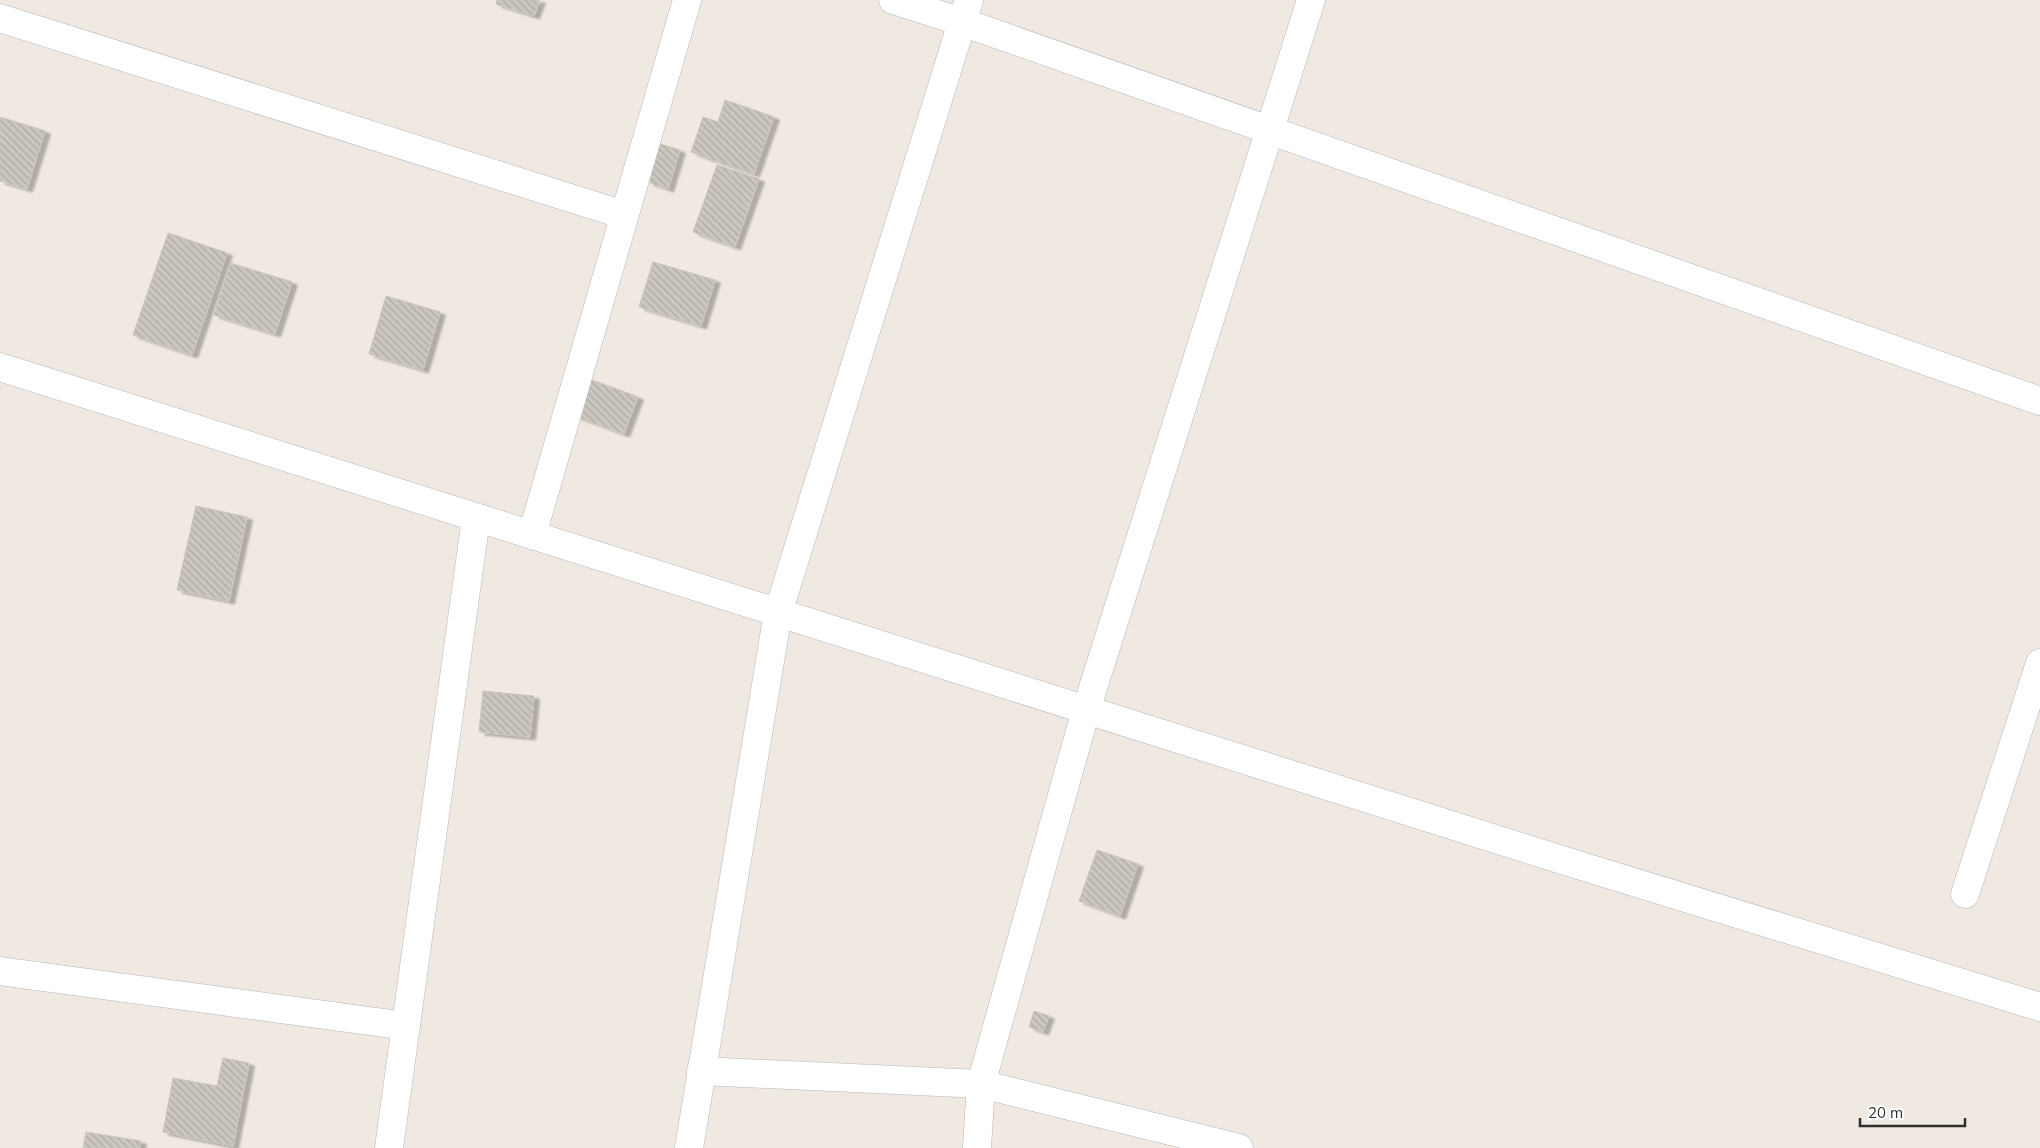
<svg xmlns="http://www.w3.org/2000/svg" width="2040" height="1148" font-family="Mulish,sans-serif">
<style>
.building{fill:url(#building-back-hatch);stroke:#cbc5ba;filter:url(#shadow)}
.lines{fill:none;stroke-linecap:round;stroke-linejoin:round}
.minor-casing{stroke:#b4b7c1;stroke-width:29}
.minor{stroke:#fff;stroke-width:28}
</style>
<defs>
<pattern id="building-back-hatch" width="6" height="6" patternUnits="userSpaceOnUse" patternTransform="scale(1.25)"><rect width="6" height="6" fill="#cbc7bf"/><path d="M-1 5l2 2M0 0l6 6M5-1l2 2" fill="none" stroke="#afaba4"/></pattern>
<filter id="shadow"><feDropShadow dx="5.5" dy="3" stdDeviation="1" flood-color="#0004"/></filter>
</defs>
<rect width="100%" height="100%" fill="#efe9e1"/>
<g class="building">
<polygon points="497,0 540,0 534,16 496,4"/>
<polygon points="725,100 774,117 754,174 691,152 703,117 718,122"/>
<polygon points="0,117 45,131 27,189 0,181"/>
<polygon points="660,144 680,150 668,189 648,182"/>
<polygon points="717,165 759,179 735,247 693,232"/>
<polygon points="168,233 227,253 192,355 133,335"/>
<polygon points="653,262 715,280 701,326 639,307"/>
<polygon points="230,263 292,282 275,334 214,315"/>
<polygon points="386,296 440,312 423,370 369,354"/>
<polygon points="589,379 638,397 624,434 575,416"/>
<polygon points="196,506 247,517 229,601 177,590"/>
<polygon points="483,691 534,696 530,737 479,732"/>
<polygon points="1097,850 1138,864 1120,916 1079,901"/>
<polygon points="1034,1011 1049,1016 1043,1032 1029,1027"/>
<polygon points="223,1058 249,1063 233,1146 163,1132 173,1078 217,1086"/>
<polygon points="86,1132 141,1141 140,1148 83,1148"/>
</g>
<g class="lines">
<defs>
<g id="minor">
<polyline points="893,0 962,22 2040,401"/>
<polyline points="0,18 624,215"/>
<polyline points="0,367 1562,860 2040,1007"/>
<polyline points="532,535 687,0"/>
<polyline points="1965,894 2040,663"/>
<polyline points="0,971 406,1026"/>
<polyline points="701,1071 981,1084 1239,1148"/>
<polyline points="389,1148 476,518"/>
<polyline points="689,1148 778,613 969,0"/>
<polyline points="977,1148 981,1084 1086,710 1311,0"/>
</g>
</defs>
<use href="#minor" class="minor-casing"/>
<use href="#minor" class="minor"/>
</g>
<path d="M1860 1118v8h105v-8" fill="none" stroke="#2e2e2e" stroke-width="2.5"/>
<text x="1868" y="1118" font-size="15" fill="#2e2e2e" stroke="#ffffff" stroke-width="4" paint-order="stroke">20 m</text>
</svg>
